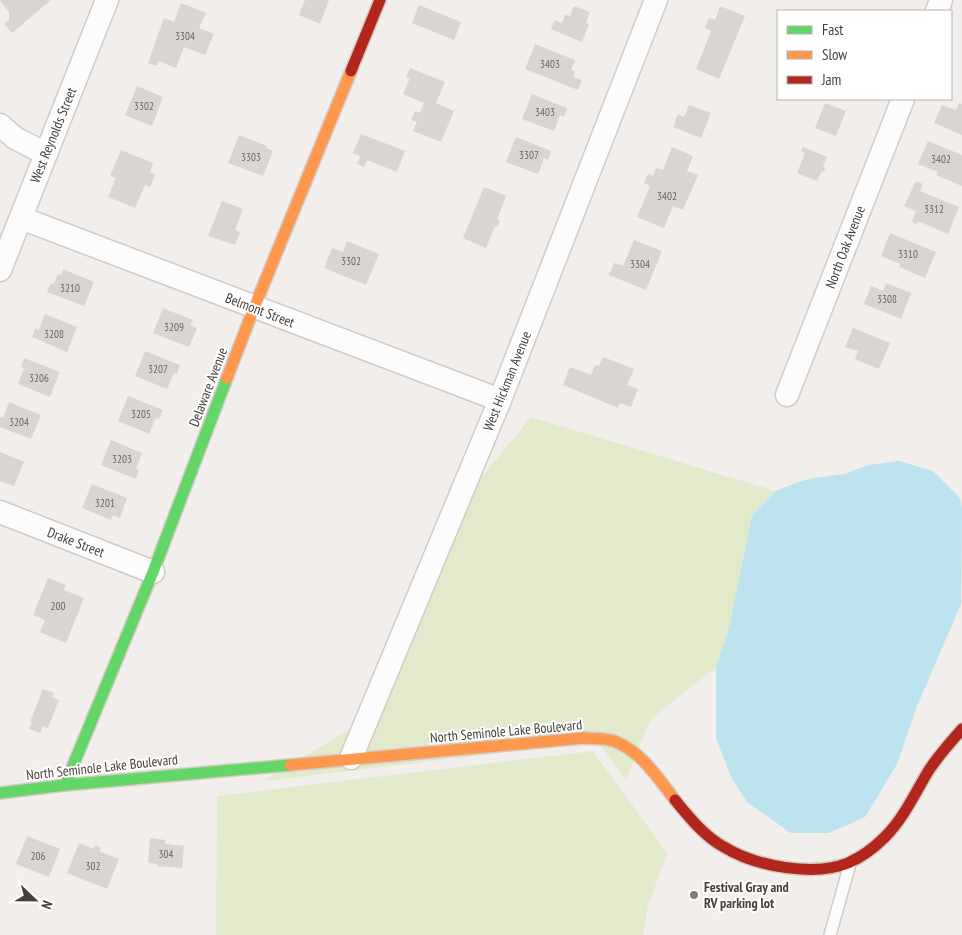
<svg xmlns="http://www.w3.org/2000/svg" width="962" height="935" font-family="'PT Sans Narrow',sans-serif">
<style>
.green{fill:#e3eacb}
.water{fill:#bce3ee}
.building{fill:#d9d5d2}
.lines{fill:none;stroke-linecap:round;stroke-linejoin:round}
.lane-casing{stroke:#cfcbc8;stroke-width:14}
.street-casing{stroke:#cfcbc8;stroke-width:25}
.fast-casing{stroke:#d2cbc3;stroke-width:14}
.slow-casing{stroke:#d2cbc3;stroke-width:14}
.jam-casing{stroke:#d2cbc3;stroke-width:14}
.lane{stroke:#fdfcfc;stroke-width:11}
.street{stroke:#fdfcfc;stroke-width:22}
.fast{stroke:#63d668;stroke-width:11}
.slow{stroke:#ff974d;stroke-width:11}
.jam{stroke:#b3261e;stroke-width:11}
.poi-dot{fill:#827c76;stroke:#fff;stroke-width:2}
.labels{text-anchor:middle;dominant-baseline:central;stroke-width:4;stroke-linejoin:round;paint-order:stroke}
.number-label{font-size:11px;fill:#6d655f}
.street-label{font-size:14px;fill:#473e37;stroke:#fff}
.poi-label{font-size:14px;font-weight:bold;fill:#473e37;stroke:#fff;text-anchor:start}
</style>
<rect width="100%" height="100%" fill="#f1eeeb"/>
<g class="green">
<polygon points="531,417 776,491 752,515 729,628 716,667 650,720 626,780 602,747 591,742 263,781 355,726 448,518"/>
<polygon points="593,751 667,853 648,906 643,935 216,935 217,796"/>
</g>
<polygon class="water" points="899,461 933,471 960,498 962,508 961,604 917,706 897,764 865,817 829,833 791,833 747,802 732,779 716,738 716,667 729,628 752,515 776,491 796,483 813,478 844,474 869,465"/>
<g class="building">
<polygon points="0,0 51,0 12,33 4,24 9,20 9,12"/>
<polygon points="305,0 329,0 320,24 299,15"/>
<polygon points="181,3 206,13 199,28 214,34 205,55 184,47 176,68 159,61 157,66 148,63 164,18 174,22"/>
<polygon points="419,5 461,22 454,40 412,23"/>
<polygon points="574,6 590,12 586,23 589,24 582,42 551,29 555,20 562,23 565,15 570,16"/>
<polygon points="720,6 745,16 719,79 696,69 711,31 705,28 709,18 715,20"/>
<polygon points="535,44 575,60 571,70 575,71 573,77 582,80 578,90 525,69"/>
<polygon points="410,68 445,82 436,103 454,111 441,142 413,131 417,122 411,120 415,111 420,113 424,103 403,94 410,78 406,77"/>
<polygon points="137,86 163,97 152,126 125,115"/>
<polygon points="532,94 567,108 564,117 560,115 554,131 522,119"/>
<polygon points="825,103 846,111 836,136 815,128"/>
<polygon points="959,103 962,104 962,135 934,123 942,105 956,110"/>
<polygon points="689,105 711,113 701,138 673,127 678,114 684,117"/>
<polygon points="361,134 405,151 397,172 367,160 364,167 357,164 360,156 353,153"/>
<polygon points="239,135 267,146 266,148 273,151 263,176 228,163"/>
<polygon points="516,137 551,151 548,160 544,158 538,174 506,162"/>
<polygon points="928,141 962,155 962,186 936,175 938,172 918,164"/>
<polygon points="672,147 693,156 687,171 698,175 683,210 673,206 664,228 637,217 650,186 644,183 648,174 653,176 656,168 663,170"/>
<polygon points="803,147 827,157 823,167 825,168 824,172 822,171 817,181 797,173 805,153 801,151"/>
<polygon points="121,150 153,163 150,172 155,175 150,187 145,185 135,208 108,197 116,178 110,176"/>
<polygon points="916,181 923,184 920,191 959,207 948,234 918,221 917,224 912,222 916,211 904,206"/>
<polygon points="484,187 506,196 497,220 500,221 497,227 495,226 486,248 463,238"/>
<polygon points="222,201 243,209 235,230 240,232 235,245 208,236"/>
<polygon points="890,233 936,252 925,278 899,267 900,264 881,256"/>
<polygon points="634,240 662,251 646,290 609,275 614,263 623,266"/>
<polygon points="347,241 379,254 366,285 324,268 332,248 343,252"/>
<polygon points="63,269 94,282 84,306 47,292 51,283 54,284 58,274 61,275"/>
<polygon points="886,283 911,293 901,319 864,304 871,286 883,291"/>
<polygon points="163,308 193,320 190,325 197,328 189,347 153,333"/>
<polygon points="45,314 77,327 67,352 32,337 35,329 39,330"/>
<polygon points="853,328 890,343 879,369 855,359 858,351 845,347"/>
<polygon points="145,351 180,365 177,374 174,373 167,389 135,376"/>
<polygon points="603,357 634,369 627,385 638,389 631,407 620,403 618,408 563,385 570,367 591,375 595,365 599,366"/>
<polygon points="24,358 60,372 50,397 18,384 24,368 21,367"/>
<polygon points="128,396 163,410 159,419 156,418 149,434 118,421"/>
<polygon points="9,402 41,415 31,439 0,427 0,417 3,418"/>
<polygon points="111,440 142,453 136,469 139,470 136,479 101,465"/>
<polygon points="0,452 24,462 14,486 0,481"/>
<polygon points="92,484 127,498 120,518 113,515 111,520 82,508"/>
<polygon points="48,578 66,585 64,590 84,598 66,643 40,632 45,620 33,615"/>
<polygon points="43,689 54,693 52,697 59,700 48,728 43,726 40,733 29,729 32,722 30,722"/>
<polygon points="27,836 60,849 49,877 16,864"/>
<polygon points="150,838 165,840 165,844 184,846 182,868 157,866 157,864 148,863"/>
<polygon points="79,843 94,849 95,845 101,848 100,852 119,859 107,889 67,873"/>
</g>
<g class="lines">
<defs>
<polyline id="lane" points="830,935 850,864"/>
<g id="street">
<polyline points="937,11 941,0"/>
<polyline points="0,125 15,138 46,154"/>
<polyline points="21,218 500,400"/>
<polyline points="0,270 107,0"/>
<polyline points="787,395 903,99"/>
<polyline points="0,512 153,572"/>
<polyline points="351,758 500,400 656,0"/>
</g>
<g id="fast">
<polyline points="65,785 153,572 227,378"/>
<polyline points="0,793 65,785 290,765"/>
</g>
<g id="slow">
<polyline points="227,378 254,308 351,71"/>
<path d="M 290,765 L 583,738 C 593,739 604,738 614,741 C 641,751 658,778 675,800"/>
</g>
<g id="jam">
<polyline points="351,71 380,0"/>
<path d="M 675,800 C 689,817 704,836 724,847 C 755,866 813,877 848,863 C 862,857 875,847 885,837 C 904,818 915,793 929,770 C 939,755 950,743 962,729"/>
</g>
</defs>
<use href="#lane" class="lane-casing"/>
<use href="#street" class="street-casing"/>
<use href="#fast" class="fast-casing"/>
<use href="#slow" class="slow-casing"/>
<use href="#jam" class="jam-casing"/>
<use href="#lane" class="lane"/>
<use href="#street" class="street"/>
<use href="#fast" class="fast"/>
<use href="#slow" class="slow"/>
<use href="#jam" class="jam"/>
</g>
<circle class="poi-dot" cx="694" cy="895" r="5"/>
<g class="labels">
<g class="number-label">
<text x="185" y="36">3304</text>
<text x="550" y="64">3403</text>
<text x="144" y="106">3302</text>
<text x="545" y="112">3403</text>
<text x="529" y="155">3307</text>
<text x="251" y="157">3303</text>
<text x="941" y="159">3402</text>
<text x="667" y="196">3402</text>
<text x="934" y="209">3312</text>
<text x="908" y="254">3310</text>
<text x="351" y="261">3302</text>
<text x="640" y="264">3304</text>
<text x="70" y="288">3210</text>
<text x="887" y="299">3308</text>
<text x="174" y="327">3209</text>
<text x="54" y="334">3208</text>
<text x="158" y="369">3207</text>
<text x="39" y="378">3206</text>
<text x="141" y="414">3205</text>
<text x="19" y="422">3204</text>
<text x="122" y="459">3203</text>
<text x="105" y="503">3201</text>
<text x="58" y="606">200</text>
<text x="166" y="854">304</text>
<text x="38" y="856">206</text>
<text x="93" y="866">302</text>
</g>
<g class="street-label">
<text transform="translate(53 135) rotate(-68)">West Reynolds Street</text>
<text transform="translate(845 247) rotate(-69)">North Oak Avenue</text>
<text transform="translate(260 310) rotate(21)">Belmont Street</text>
<text transform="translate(507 381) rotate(-68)">West Hickman Avenue</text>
<text transform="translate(208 387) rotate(-69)">Delaware Avenue</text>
<text transform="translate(76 542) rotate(21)">Drake Street</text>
<text transform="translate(506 731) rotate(-5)">North Seminole Lake Boulevard</text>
<text transform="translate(102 767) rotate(-6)">North Seminole Lake Boulevard</text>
</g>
<g class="poi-label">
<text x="704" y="887">Festival Gray and<tspan x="704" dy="16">RV parking lot</tspan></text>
</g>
</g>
<rect x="777" y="10" width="175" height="90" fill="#ffffff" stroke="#b5b2af"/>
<rect x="787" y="26" width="25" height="8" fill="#63d668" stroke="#b5b2af"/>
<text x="822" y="35" font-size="15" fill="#473e37">Fast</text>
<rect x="787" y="51" width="25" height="8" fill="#ff974d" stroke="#b5b2af"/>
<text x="822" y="60" font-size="15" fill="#473e37">Slow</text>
<rect x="787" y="76" width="25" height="8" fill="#b3261e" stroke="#b5b2af"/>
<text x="822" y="85" font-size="15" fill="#473e37">Jam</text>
<g transform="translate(35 900) rotate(112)" stroke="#ffffff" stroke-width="4" paint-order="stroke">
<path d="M0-4L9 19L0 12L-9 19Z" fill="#473e37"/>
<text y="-8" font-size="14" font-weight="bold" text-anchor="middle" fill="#473e37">N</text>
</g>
</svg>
